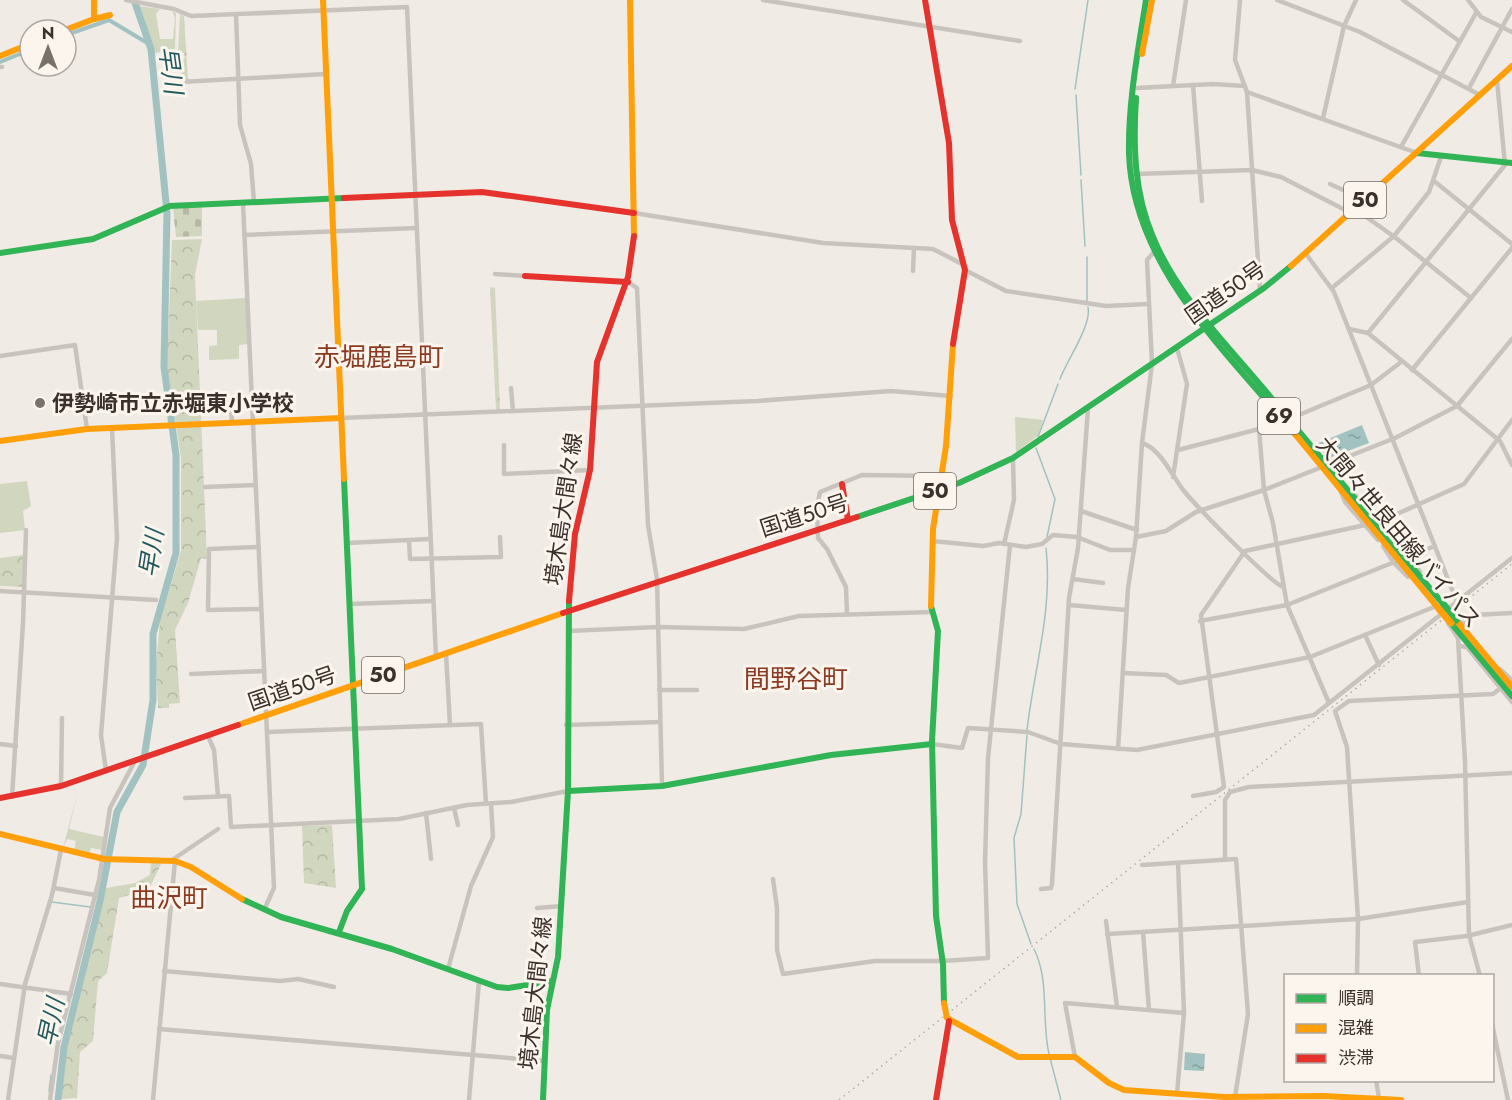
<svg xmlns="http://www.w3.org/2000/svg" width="1512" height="1100" font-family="Jost,'Noto Sans JP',sans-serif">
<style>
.grass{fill:#d1d6bf}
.forest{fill:url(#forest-firs)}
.cemetery{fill:url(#cemetery-stones)}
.park{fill:url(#park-crowns)}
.water{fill:url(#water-ripples)}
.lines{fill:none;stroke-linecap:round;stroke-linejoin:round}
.stream{stroke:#a1c2c1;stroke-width:1.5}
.canal{stroke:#a1c2c1;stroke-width:4}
.river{stroke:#a1c2c1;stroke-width:7}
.street{stroke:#c9c3be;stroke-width:4.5}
.fast{stroke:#30b455;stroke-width:6}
.slow{stroke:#ff9f0a;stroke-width:6}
.jam{stroke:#e5322d;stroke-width:6}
.rail{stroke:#b1aca8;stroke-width:1.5;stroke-dasharray:1.5 4.5;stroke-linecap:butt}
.fast-bridge{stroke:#30b455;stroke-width:7}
.slow-bridge{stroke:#ff9f0a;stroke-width:7}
.poi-dot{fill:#7a716c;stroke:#fbf5ee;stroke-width:2}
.labels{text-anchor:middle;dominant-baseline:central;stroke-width:6;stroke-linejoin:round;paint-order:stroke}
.shield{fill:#fbf5ee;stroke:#756b66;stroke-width:1.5}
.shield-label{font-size:21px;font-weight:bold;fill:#3b302b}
.street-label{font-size:22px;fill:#3b302b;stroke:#fbf5ee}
.poi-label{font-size:22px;font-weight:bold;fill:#3b302b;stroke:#fbf5ee;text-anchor:start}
.water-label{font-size:24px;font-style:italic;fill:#1f5a5e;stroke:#fbf5ee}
.quarter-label{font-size:26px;fill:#8c3b22;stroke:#fbf5ee}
</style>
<defs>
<pattern id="forest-firs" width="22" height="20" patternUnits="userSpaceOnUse" patternTransform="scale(1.5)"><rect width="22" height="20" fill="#d1d6bf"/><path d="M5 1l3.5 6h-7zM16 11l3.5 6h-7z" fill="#b4b8a4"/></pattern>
<pattern id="cemetery-stones" width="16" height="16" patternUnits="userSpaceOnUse" patternTransform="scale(1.5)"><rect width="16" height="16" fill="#d1d6bf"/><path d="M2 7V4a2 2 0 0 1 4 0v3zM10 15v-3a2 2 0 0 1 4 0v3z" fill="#b4b8a4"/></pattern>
<pattern id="park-crowns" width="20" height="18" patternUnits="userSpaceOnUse" patternTransform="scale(1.5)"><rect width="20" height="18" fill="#d1d6bf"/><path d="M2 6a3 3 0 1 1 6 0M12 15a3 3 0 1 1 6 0" fill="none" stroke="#b4b8a4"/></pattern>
<pattern id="water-ripples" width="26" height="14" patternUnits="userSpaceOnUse" patternTransform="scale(1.5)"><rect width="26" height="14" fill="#a1c2c1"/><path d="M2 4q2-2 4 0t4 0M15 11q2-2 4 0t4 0" fill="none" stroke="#849e9d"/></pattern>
</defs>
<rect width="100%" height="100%" fill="#f0ebe5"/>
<g class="grass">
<polygon points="138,6 160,9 156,14 160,39 173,39 175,18 172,11 176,13 175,50 154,53"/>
<polygon points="246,298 249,344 239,345 239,359 209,360 209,346 217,345 217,330 198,330 196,301"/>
<polygon points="1015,417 1043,420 1038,436 1016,452"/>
<polygon points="27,481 31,506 23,511 25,530 0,533 0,484"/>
<polygon points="78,791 69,829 104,837 102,850 91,848 89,854 74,851 76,841 67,839 63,848"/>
</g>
<g class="forest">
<polygon points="180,14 184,16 188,80 181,80 180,63 185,58 184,53 178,52"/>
<polygon points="490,287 495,288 500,410 496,410"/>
</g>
<polygon class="cemetery" points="202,206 202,236 176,237 173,208"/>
<g class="park">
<polygon points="202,239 195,275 207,559 201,558 188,603 175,630 180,703 169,704 169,708 158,708 156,665 160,621 181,551 181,458 167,366 172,240"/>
<polygon points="24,555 22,587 0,586 0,558"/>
<polygon points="332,825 336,888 304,883 302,826"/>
<polygon points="151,862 162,862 149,889 119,898 107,973 98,981 93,1041 80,1052 77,1098 61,1099 66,1049 106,888 135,883 150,875"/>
</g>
<g class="water">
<polygon points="1362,425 1369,443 1332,457 1326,456 1316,444"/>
<polygon points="1185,1052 1205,1054 1204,1071 1184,1070"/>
</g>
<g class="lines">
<g class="stream">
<polyline points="1075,89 1088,0"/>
<polyline points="1076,95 1081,175"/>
<polyline points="1081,180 1085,246"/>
<polyline points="1087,257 1087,301"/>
<path d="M 1060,379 C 1067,360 1092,325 1088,307"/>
<polyline points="1038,437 1058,384"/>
<polyline points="1036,448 1055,499 1047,537"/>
<path d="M 1027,730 C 1034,669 1053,610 1046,548"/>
<polyline points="1027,735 1021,814 1014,838 1017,904 1031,944"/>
<polyline points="98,901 100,901"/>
<polyline points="52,902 90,907"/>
<path d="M 1034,949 C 1050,981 1041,1019 1049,1054"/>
<polyline points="1050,1058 1061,1100"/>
<polyline points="49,1091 51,1075"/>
</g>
<g class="canal">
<polyline points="66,35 109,20 149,44"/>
<polyline points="0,62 30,50"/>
</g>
<polyline class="river" points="58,1100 64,1047 100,901 117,812 143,765 153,700 153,634 176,553 176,455 164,367 167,213 151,49 134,0"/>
<g class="street">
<polyline points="126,0 174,9 191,16 407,7 436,657"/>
<polyline points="763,0 1020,41"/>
<polyline points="1240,0 1235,60 1247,92 1260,291"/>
<polyline points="1277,0 1360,32 1480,95"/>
<polyline points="1403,0 1459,41"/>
<polyline points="1468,0 1481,17 1512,32"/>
<polyline points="236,14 240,125 251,164 254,202"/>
<polyline points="0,67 2,67"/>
<polyline points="180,82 326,74"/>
<polyline points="1193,85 1202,201"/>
<polyline points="1173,86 1186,0"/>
<polyline points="1137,88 1213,84 1245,86"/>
<polyline points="1469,88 1512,9"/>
<polyline points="1247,92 1417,153"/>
<polyline points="1323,118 1344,26 1356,0"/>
<polyline points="1401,147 1476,13"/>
<polyline points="1136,174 1252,170 1281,177 1351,213"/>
<polyline points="1434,181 1512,244"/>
<polyline points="1330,184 1365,200"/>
<polyline points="243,203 274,888 264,910"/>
<polyline points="1355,209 1396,238 1471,298"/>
<polyline points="634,213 823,243 933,249 964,265"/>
<polyline points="244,235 417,228"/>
<polyline points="1306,254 1334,292 1457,602"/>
<polyline points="965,270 1006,291 1106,306 1148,304"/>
<polyline points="913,271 914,248"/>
<polyline points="495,274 525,276"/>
<polyline points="628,282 637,288 648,525 657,579 662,786"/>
<polyline points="1332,288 1394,236 1429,192 1441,157"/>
<polyline points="1349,329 1368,333 1500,441 1512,465"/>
<polyline points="1368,333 1505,165 1497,80"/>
<polyline points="0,356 75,345 87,429"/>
<polyline points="1412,370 1512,248"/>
<polyline points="511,388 513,411"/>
<polyline points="231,405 232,423"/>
<polyline points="341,418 757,401 891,391 951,396"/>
<polyline points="1289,419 1371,385 1401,362"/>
<polyline points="1259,429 1264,490 1273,523 1287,605 1329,703"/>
<path d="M 1142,443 C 1161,449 1172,476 1184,491 C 1196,506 1270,582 1283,587"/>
<polyline points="504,445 504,474 590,470"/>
<polyline points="1178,450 1259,429 1281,419"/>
<polyline points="1173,477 1187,384 1177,348"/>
<polyline points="205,487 256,485"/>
<polyline points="1341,492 1345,502 1378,540"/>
<polyline points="1354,494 1374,517"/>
<polyline points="1081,511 1137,530"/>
<polyline points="1379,522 1464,484 1512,420"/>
<polyline points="1136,537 1166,531 1196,512 1264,490 1395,438 1457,406 1512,339"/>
<polyline points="409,540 410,559 501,557 500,537"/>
<polyline points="932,541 983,546 999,543 1026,547 1042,544 1053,535 1077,537 1110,550 1134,550"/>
<polyline points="1395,542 1410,556 1420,572"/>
<polyline points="347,543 430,539"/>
<polyline points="1004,544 1014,500 1013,458"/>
<polyline points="1383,546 1394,563 1408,577"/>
<polyline points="259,547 209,549 208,610 261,609"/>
<polyline points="1407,557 1435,546"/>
<polyline points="1073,579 1103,583"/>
<polyline points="0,591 156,600"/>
<polyline points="349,604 433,601"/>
<polyline points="1069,605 1126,610"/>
<polyline points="847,614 846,587 827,549 818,538 817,506 820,492 862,475 942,476"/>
<polyline points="1461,620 1474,615 1512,613"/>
<polyline points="1200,621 1287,605 1397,561"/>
<polyline points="1468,630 1460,614 1448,623 1458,638 1465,762 1469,935 1480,976"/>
<polyline points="568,631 658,627 744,629 799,616 933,612"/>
<polyline points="1365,635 1379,665"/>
<polyline points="1459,646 1467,647 1512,702"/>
<polyline points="446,654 450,725"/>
<polyline points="1500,669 1512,680"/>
<polyline points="1123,673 1166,675 1179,683 1310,657 1434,607"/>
<polyline points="191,674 264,671"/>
<polyline points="659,690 697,690"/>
<polyline points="566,725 660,722"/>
<polyline points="267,732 481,724 486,804"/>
<polyline points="208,736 214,750 218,796"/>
<polyline points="0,744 16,746"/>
<polyline points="932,744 962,748 968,728 1028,732 1061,744 1137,750 1314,715 1512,558"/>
<polyline points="1118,749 1128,588 1136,537 1142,443 1152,364 1147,260 1154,252"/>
<polyline points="106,771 101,735 117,538 112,428"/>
<polyline points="61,786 62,718"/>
<polyline points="1193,796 1216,792 1224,787 1201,615 1245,551 1365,525"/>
<polyline points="12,797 23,623 26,530"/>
<polyline points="185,798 229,796 231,827 399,819 467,805 511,802 568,791"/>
<polyline points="454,808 458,825"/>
<polyline points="426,813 431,859"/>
<polyline points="172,860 218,829"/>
<polyline points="1225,860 1225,800 1230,792 1249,787 1512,773"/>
<polyline points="1142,865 1236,859 1248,1014 1235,1097"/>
<polyline points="773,879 777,908 777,950 783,974 875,961 942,961 988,958 985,862 988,758 1010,545"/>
<polyline points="54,888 95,895"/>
<polyline points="1041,889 1051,888 1052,884 1069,598 1078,548 1088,408"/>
<polyline points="537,908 562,906"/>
<polyline points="1106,921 1117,1007"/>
<polyline points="1143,932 1149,1010"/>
<polyline points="1107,934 1358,919 1468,902"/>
<polyline points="448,969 471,886 493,837 491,804"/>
<polyline points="164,971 280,981 298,979 334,987"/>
<polyline points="1357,976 1358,919 1347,747 1335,711 1349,701 1493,694 1502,687"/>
<polyline points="1419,976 1415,942 1467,936 1512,925"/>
<polyline points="0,984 71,994"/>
<polyline points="1492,1024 1508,1100"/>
<polyline points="159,1029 545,1061"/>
<polyline points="0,1056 14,1058"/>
<polyline points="1075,1057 1065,1003 1184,1013"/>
<polyline points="1376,1080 1379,1098"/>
<polyline points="1177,1094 1184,1013 1178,863"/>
<polyline points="8,1100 25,984 52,895 61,850"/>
<polyline points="50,1100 58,1043 99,880 110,808 135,761"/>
<polyline points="153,1100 175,861"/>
<polyline points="469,1100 479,981"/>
</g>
<g class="fast">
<path d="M 1146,0 C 1138,51 1128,102 1129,154 C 1133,267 1227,352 1295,434"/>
<path d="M 1136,98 C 1133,145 1134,193 1153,237 C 1177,295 1223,340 1263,388 C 1323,460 1383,533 1444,605"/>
<polyline points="1417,153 1512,163"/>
<polyline points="0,253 93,239 170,206 344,198"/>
<polyline points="857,517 959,483 1013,458 1264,288 1291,266"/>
<polyline points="931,606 938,631 932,741 936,916 943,964 944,1003"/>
<polyline points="1451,623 1512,696"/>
<polyline points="568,791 662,786 831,755 932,744"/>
<polyline points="242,899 281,917 392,949 497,987 508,988 553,981"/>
<polyline points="339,932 347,911 362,889 344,479"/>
<polyline points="543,1100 547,1010 558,957 568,791 569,601"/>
</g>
<g class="slow">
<polyline points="323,0 344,479"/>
<polyline points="630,0 634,236"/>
<polyline points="94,19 110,15"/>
<polyline points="65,30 94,19 94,0"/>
<polyline points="1142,54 1152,0"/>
<polyline points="0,56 30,44"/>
<polyline points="1291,266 1512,66"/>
<polyline points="1295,434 1439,609"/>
<polyline points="0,441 87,429 341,418"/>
<polyline points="931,606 933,529 946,446 953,344"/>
<polyline points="1456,620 1512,687"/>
<polyline points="238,725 563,613"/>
<polyline points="0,834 104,859 175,861 191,867 242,899"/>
<polyline points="944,1003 947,1018 1018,1057 1075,1057 1109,1083 1124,1090 1224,1097 1324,1096 1401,1100"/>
</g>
<g class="jam">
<polyline points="925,0 949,143 952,220 965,270 953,344"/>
<polyline points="344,198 482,192 634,213"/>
<polyline points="525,276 628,282"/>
<polyline points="842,484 848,520"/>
<polyline points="569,601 575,534 590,470 597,362 628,277 634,236"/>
<polyline points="563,613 857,517"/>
<polyline points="0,798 61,786 238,725"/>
<polyline points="936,1100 949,1021"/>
</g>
<polyline class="rail" points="839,1100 1512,564"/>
<polyline class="fast-bridge" points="1444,605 1456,620"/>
<polyline class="slow-bridge" points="1439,609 1451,623"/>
</g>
<circle class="poi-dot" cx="40" cy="403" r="6"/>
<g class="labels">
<g class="shield">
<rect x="1344" y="182" width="42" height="36" rx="4.5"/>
<rect x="1258" y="398" width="42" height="36" rx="4.5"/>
<rect x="914" y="473" width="42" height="36" rx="4.5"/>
<rect x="362" y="657" width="42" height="36" rx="4.5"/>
</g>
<g class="shield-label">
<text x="1365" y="200">50</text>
<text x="1279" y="416">69</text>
<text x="935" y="491">50</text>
<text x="383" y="675">50</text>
</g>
<g class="street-label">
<text transform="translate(1225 292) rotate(-35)">国道50号</text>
<text transform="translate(563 509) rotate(-82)">境木島大間々線</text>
<text transform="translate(804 515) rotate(-18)">国道50号</text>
<text transform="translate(1399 532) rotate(50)">大間々世良田線バイパス</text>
<text transform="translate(292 688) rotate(-19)">国道50号</text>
<text transform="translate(535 993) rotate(-84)">境木島大間々線</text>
</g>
<g class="poi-label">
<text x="52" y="403">伊勢崎市立赤堀東小学校</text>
</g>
<g class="water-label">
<text transform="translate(171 70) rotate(82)">早川</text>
<text transform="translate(151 553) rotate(-81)">早川</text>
<text transform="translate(51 1022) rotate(-78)">早川</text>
</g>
<g class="quarter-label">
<text x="379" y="357">赤堀鹿島町</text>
<text x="796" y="679">間野谷町</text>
<text x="169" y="898">曲沢町</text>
</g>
</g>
<rect x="1284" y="974" width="210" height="108" fill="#fbf5ee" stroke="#aea6a0" stroke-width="1.5"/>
<rect x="1296" y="994" width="30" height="9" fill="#30b455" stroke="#aea6a0" stroke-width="1.5"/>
<text x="1338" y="1004" font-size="18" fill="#3b302b">順調</text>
<rect x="1296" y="1024" width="30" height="9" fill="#ff9f0a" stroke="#aea6a0" stroke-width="1.5"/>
<text x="1338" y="1034" font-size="18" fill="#3b302b">混雑</text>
<rect x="1296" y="1054" width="30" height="9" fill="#e5322d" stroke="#aea6a0" stroke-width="1.5"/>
<text x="1338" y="1064" font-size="18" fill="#3b302b">渋滞</text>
<g transform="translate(48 48)"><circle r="28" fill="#fbf5ee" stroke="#aea6a0" stroke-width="1.5"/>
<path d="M0-4.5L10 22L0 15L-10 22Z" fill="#7a716c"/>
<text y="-9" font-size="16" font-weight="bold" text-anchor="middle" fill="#3b302b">N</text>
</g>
</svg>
